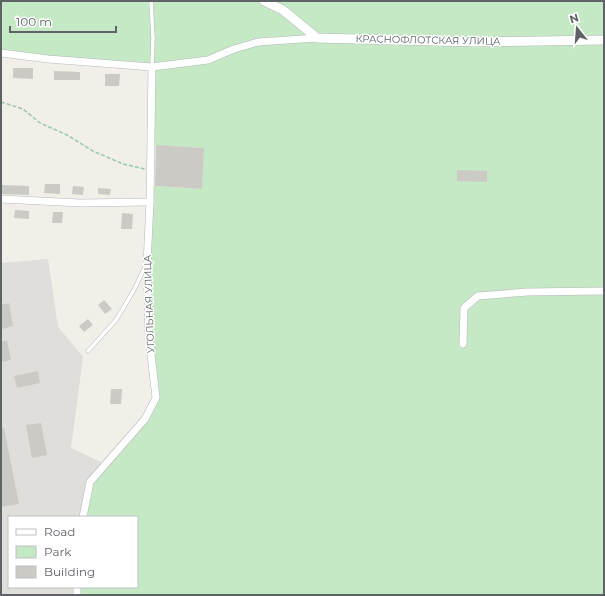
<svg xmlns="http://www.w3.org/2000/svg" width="605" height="596" font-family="Montserrat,sans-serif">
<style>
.industrial{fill:#e0deda}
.green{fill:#c5e8c5}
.building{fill:#cccac5}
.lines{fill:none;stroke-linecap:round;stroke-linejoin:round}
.service-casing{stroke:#b5b8bc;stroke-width:4.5}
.minor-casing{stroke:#b5b8bc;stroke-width:8}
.tertiary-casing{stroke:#b5b8bc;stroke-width:10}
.path{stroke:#9cc7a9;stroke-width:1.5;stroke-dasharray:4 2;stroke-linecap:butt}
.service{stroke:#fff;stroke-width:3.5}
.minor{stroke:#fff;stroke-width:7}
.tertiary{stroke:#fff;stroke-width:9}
.labels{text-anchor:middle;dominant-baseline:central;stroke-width:3;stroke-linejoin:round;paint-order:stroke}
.street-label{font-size:10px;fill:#5f6368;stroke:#fff}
</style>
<rect width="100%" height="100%" fill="#f1efe8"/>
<polygon class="industrial" points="48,259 58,327 83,357 71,448 105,464 83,517 9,517 9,587 77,587 77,595 1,595 1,263"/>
<polygon class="green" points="1,1 604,1 604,595 77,595 77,587 137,587 137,517 83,517 90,482 145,419 156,398 149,337 150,186 202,189 203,148 151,145 152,67 48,59 1,50"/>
<g class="building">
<polygon points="13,68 33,68 33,79 13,78"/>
<polygon points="54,71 80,72 80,80 54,80"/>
<polygon points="105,74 120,74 119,86 105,86"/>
<polygon points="156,145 204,148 202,189 155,186"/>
<polygon points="457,170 487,171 487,182 457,181"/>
<polygon points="45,184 60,184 60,194 44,193"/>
<polygon points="1,185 29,186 29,195 1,194"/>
<polygon points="73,186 84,187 83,195 72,194"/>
<polygon points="98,188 111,189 110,195 98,194"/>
<polygon points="15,210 29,211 29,219 14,218"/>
<polygon points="53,212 63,212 62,223 52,223"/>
<polygon points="122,213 133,214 132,229 121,229"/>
<polygon points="104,300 112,309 105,314 98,305"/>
<polygon points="9,303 13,326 2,329 1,305"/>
<polygon points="88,319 93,325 84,332 79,326"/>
<polygon points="7,340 11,360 1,362 1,342"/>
<polygon points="38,371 40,383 17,388 14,376"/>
<polygon points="111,389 122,389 121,404 110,404"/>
<polygon points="41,423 47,455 32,458 26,425"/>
<polygon points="1,428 4,428 19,504 1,507"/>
</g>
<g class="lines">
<defs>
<g id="service">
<polyline points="151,1 153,38 152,67"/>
<polyline points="88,351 116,320 134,290 145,267"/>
</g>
<g id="minor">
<polyline points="1,53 48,59 152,67 208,60 234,49 258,42 317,38"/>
<polyline points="1,199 80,203 150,202"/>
<polyline points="463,344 464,308 478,296 527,292 604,291"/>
<polyline points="83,517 90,482 145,419 156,398 149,337 147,264 150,202 152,67"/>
<polyline points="77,587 77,595"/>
</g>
<polyline id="tertiary" points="264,1 283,10 317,38 474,42 604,40"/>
</defs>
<use href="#service" class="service-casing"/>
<use href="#minor" class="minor-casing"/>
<use href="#tertiary" class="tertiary-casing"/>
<polyline class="path" points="1,102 23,109 40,123 67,135 93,151 123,164 145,169"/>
<use href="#service" class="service"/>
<use href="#minor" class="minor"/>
<use href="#tertiary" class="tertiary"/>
</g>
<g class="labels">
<g class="street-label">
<text transform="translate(428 40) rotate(1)">КРАСНОФЛОТСКАЯ УЛИЦА</text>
<text transform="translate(149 304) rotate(-92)">УГОЛЬНАЯ УЛИЦА</text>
</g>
</g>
<rect width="605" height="596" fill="none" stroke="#5f6368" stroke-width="4"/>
<rect x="8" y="516" width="130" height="72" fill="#ffffff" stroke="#bfc1c3"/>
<rect x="16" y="529" width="20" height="6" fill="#ffffff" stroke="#bfc1c3"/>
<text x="44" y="536" font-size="12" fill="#5f6368">Road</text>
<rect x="16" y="546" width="20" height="12" fill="#c5e8c5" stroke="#bfc1c3"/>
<text x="44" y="556" font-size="12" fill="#5f6368">Park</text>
<rect x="16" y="566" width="20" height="12" fill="#cccac5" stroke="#bfc1c3"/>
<text x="44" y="576" font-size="12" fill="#5f6368">Building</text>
<g transform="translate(577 28) rotate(343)" stroke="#ffffff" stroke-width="3" paint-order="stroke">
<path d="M0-3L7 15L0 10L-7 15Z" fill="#5f6368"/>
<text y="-6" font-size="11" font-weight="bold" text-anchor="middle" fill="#5f6368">N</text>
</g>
<path d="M10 26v6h106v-6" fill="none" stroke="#5f6368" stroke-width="2"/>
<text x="16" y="26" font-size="12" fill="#5f6368" stroke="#ffffff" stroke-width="3" paint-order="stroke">100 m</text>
</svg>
